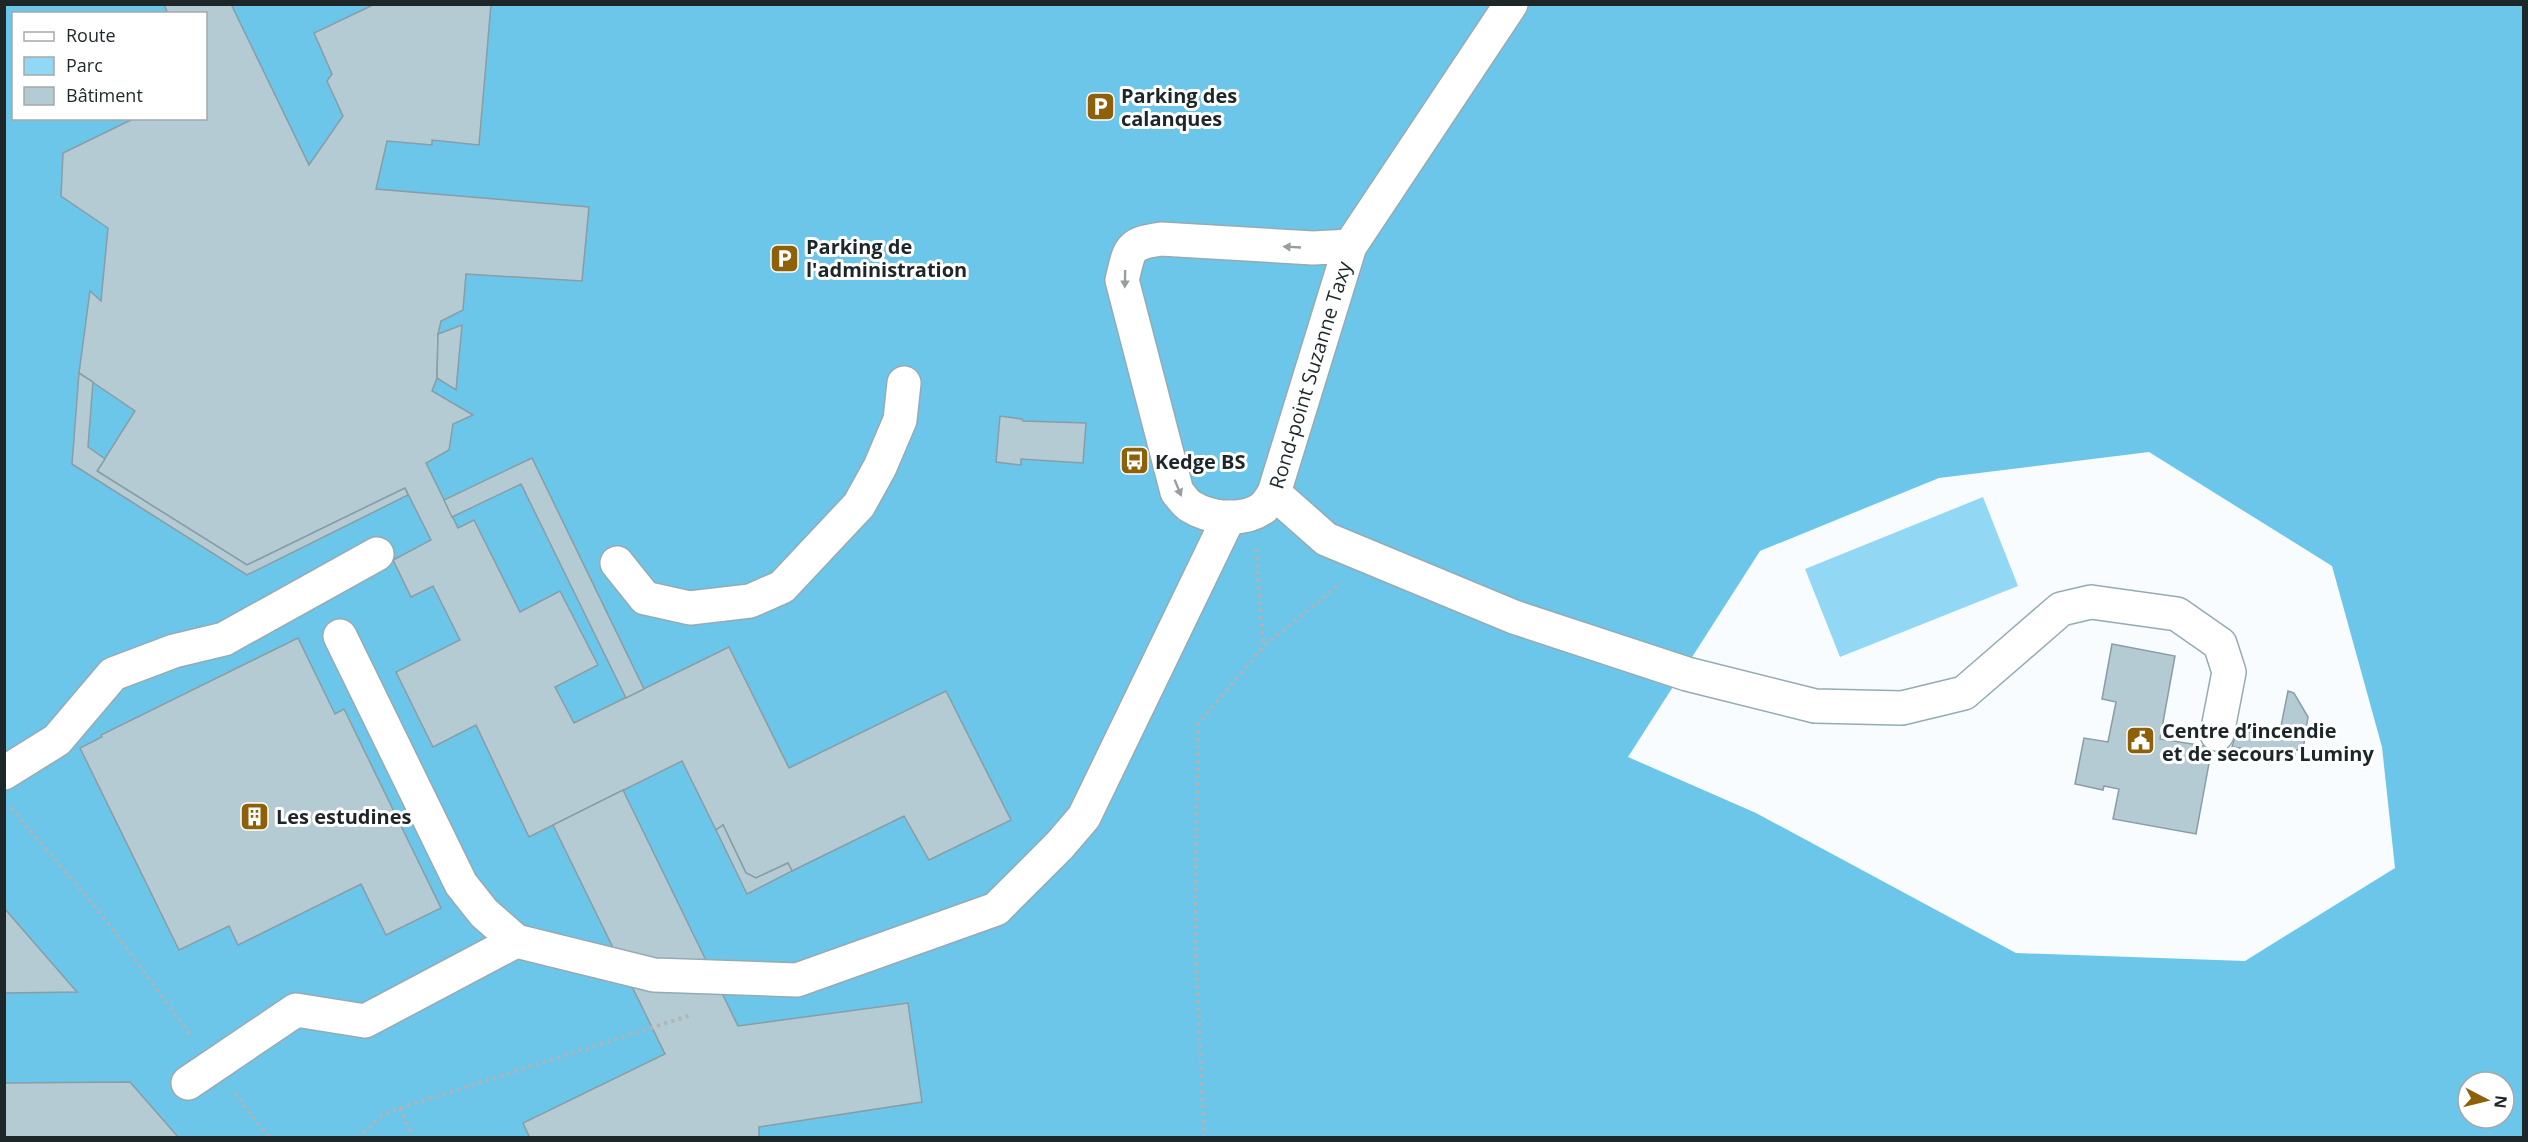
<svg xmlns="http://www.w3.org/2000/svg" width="2528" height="1142" font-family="'Open Sans',sans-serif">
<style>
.green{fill:#92d8f5}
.forest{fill:#6cc6e9;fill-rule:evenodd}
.building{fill:#b5cbd4;stroke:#889da6;stroke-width:1.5}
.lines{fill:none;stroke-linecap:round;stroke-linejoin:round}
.minor-casing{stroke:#95abb4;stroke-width:36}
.path{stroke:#afb4b7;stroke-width:4;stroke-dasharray:3 4.5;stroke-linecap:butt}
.minor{stroke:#fff;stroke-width:33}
.oneway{fill:#999d9f}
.labels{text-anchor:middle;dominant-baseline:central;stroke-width:6;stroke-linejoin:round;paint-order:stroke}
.poi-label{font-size:20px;font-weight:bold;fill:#1d2629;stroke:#fff;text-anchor:start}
.street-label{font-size:20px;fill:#1d2629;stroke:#fff}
</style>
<rect width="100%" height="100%" fill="#f8fcfe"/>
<polygon class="green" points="1983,497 2018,586 1840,657 1805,569"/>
<path class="forest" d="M 5,5 L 2523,5 L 2523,1137 L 5,1137 ZM 14,14 L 206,14 L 206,118 L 14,118 ZM 2149,452 L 2332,566 L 2382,747 L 2395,868 L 2245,961 L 2016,953 L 1756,813 L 1628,757 L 1760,551 L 1939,478 ZM 2468,1082 L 2504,1082 L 2504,1118 L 2468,1118 Z"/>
<g class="building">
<polygon points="164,4 231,4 309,165 343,116 327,81 332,74 314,33 375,4 491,4 479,145 432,140 432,145 387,141 376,189 589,207 582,281 466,274 463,310 441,321 438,334 437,378 432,391 473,415 453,424 449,450 426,463 458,528 474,520 520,612 560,591 598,665 555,687 574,723 729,647 789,768 946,691 1011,820 929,860 904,816 792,871 788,863 756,878 746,873 723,825 716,830 682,761 529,837 476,725 433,747 396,672 460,640 433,586 411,597 393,560 431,540 405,488 247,565 97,471 135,411 79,373 90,291 101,301 108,228 61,196 63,153 135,118 206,118 206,14 168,14"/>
<polygon points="462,325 456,390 437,378 438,334"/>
<polygon points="79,373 93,382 88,447 105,459 97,471 247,565 405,488 408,495 247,575 72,464"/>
<polygon points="1000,416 1022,419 1023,421 1086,423 1083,463 1021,459 1021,465 996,462"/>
<polygon points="532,458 644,689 626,698 521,484 452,517 444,500"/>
<polygon points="298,638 335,714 344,709 441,908 386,935 361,884 238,945 229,926 179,950 80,748 102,737 101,735"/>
<polygon points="2112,644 2175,656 2160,739 2212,747 2196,834 2113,819 2119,789 2104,786 2103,790 2075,784 2084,738 2108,742 2116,702 2102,699"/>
<polygon points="2288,691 2294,693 2308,717 2303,750 2294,750 2295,755 2232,747 2237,730 2273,736 2275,725 2281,726"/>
<polygon points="623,790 738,1026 908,1003 922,1102 759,1127 759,1138 530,1138 523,1123 665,1054 553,825"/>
<polygon points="723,825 746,873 756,878 788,863 792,871 747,894 716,830"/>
<polygon points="4,908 77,992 4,993"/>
<polygon points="130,1082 179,1138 4,1138 4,1083"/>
</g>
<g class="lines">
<defs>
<g id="minor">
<path d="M 1350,246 L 1313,248 L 1161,239 C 1127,244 1130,249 1122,280 L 1177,492 C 1181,496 1185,503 1190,506 C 1210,519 1243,522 1263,508 C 1267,504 1271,498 1274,493 L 1350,246 L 1511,4"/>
<polyline points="1274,493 1326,539 1514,617 1687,674 1815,706 1902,708 1964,693 2061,609 2091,602 2177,614 2220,644 2229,672 2217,734"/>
<polyline points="617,563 645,598 690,608 750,601 782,587 859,505 880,467 900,420 904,383"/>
<polyline points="340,636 461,884 484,913 516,941 654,975 797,980 996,909 1060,845 1084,817 1229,517"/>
<polyline points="4,773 57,740 113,674 174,651 224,639 377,554"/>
<polyline points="188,1083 296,1010 365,1021 516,941"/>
</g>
</defs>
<use href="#minor" class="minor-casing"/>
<g class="path">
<polyline points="1256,549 1263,646"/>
<polyline points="11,808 102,915 192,1037"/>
<polyline points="235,1093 269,1138"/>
<polyline points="400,1108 413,1138"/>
<polyline points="358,1138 385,1113 691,1015"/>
<polyline points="1204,1138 1195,931 1198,724 1263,647 1341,583"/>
</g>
<use href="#minor" class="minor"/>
</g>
<defs><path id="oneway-solid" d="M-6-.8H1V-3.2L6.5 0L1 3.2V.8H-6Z" transform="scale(1.5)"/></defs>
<g class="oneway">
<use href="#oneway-solid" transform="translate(1292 247) rotate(-177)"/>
<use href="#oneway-solid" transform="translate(1125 279) rotate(91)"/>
<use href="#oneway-solid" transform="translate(1178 488) rotate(68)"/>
</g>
<defs>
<symbol id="parking-square" viewBox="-11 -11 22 22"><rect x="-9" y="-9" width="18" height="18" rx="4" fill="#8e6008" stroke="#fff"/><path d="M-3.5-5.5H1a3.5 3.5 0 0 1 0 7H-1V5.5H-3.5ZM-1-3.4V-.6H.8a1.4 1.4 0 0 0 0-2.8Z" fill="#fff"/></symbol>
<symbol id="bus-square" viewBox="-11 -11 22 22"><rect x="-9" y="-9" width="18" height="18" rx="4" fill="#8e6008" stroke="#fff"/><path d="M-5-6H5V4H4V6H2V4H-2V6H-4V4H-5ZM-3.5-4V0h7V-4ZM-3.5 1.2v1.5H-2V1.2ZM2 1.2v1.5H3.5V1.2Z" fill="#fff"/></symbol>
<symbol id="civic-square" viewBox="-11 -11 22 22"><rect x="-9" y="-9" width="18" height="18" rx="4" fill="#8e6008" stroke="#fff"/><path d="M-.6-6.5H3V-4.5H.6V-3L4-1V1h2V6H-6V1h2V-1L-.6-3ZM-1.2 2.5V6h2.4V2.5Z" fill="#fff"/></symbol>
<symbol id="building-square" viewBox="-11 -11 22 22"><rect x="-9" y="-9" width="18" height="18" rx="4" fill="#8e6008" stroke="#fff"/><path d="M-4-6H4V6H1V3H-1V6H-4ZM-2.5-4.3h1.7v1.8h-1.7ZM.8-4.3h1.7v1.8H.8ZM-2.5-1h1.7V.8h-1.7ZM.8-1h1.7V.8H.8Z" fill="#fff"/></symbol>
</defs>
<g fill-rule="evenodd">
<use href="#parking-square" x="1084" y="90" width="33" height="33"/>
<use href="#parking-square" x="768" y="242" width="33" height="33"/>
<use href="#bus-square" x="1118" y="444" width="33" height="33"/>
<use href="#civic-square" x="2124" y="724" width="33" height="33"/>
<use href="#building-square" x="238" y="800" width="33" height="33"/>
</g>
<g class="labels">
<g class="poi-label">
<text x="1121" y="95">Parking des<tspan x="1121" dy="23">calanques</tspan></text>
<text x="806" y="246">Parking de<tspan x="806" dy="23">l'administration</tspan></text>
<text x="1155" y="461">Kedge BS</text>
<text x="2162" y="730">Centre d’incendie<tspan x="2162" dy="23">et de secours Luminy</tspan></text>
<text x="276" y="816">Les estudines</text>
</g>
<g class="street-label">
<text transform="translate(1310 375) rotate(-73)">Rond-point Suzanne Taxy</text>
</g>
</g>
<rect width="2528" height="1142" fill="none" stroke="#1d2629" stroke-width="12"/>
<rect x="12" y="12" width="195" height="108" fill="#ffffff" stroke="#a5a8a9" stroke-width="1.5"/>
<rect x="24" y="32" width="30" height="9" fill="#ffffff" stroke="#a5a8a9" stroke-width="1.5"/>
<text x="66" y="42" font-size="18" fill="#1d2629">Route</text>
<rect x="24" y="57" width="30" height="18" fill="#92d8f5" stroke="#a5a8a9" stroke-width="1.5"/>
<text x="66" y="72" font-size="18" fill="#1d2629">Parc</text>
<rect x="24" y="87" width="30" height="18" fill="#b5cbd4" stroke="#a5a8a9" stroke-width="1.5"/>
<text x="66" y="102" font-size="18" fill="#1d2629">Bâtiment</text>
<g transform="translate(2486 1100) rotate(97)"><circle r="28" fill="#ffffff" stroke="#a5a8a9" stroke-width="1.5"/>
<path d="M0-4.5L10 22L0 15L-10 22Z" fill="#8e6008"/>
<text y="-9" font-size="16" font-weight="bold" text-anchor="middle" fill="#1d2629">N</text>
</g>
</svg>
